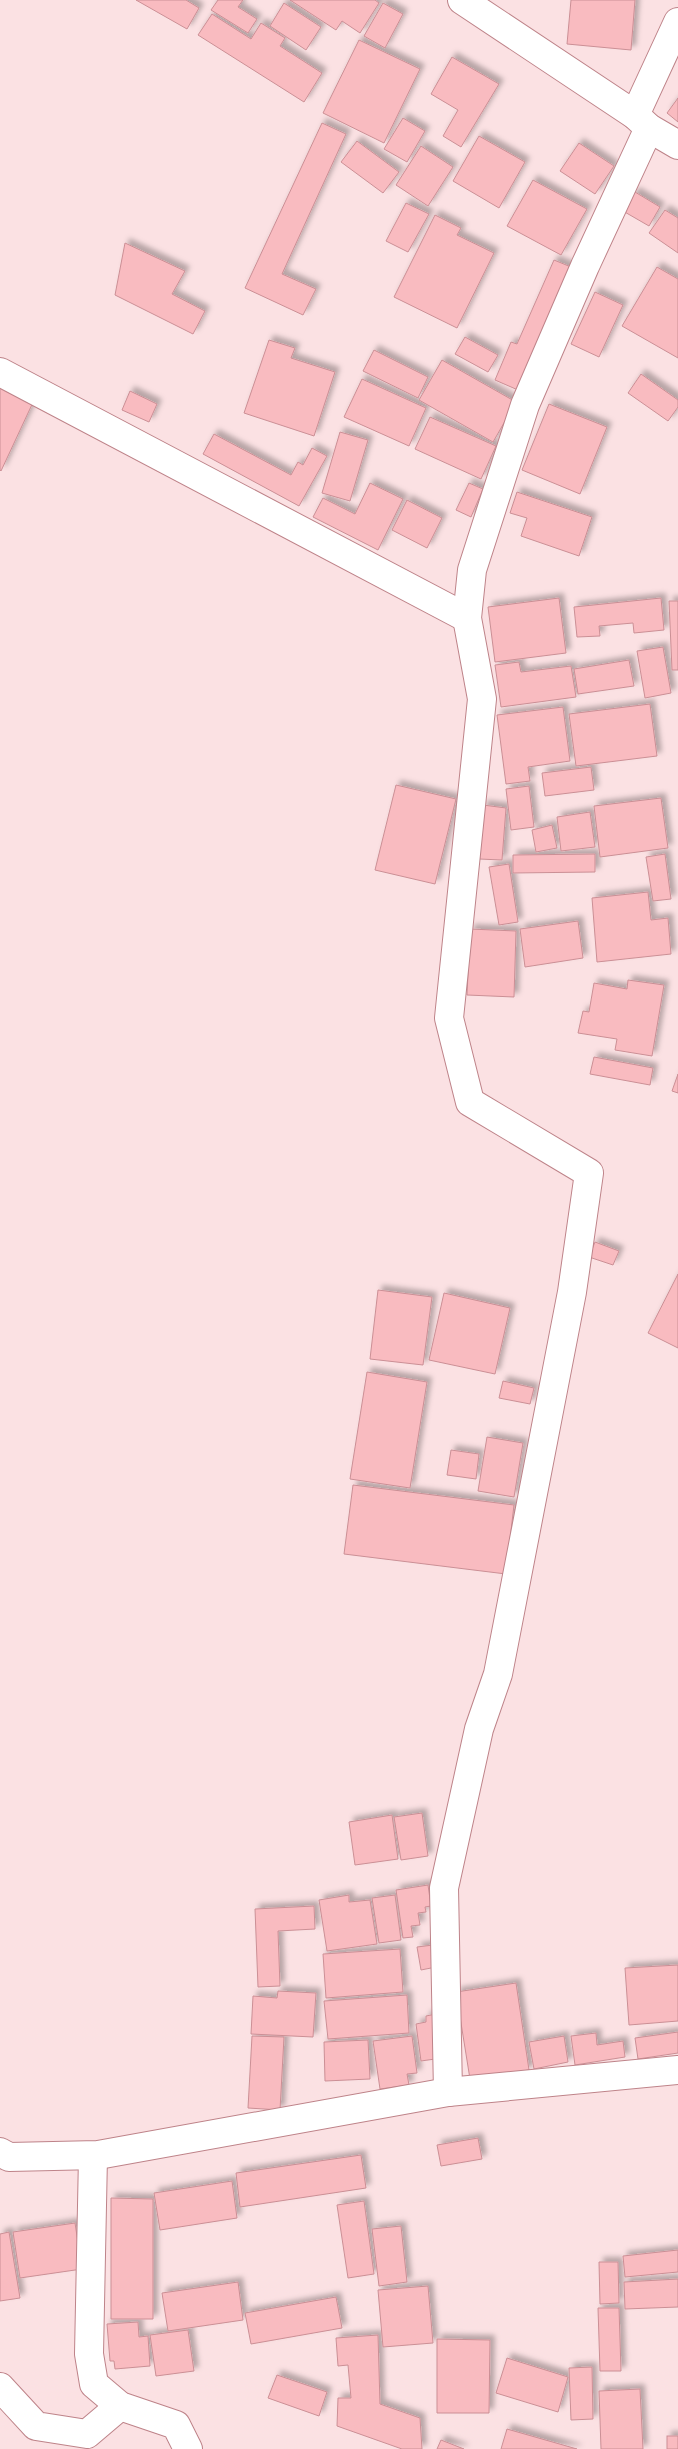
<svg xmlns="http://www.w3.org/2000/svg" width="678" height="2449" font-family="'Titillium Web',sans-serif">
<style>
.building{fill:#f9bbc0;stroke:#cb8f95;filter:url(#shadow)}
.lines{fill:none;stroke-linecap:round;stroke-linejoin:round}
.minor-casing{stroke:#be8389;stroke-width:30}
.minor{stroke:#fff;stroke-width:28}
</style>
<defs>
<filter id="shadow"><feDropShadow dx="4.5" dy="-4.5" stdDeviation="2.5" flood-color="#0004"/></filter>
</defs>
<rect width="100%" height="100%" fill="#fbe1e3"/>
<g class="building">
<polygon points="136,0 186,0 199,8 187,29"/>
<polygon points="218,0 243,0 238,7 257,19 248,33 211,10"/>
<polygon points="290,0 375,0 379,3 360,33 342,21 336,30"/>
<polygon points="571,0 635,0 631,50 567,44"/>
<polygon points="284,3 321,27 306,50 270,26"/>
<polygon points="383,3 403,14 385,48 364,36"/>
<polygon points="212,14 251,39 261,23 285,38 280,46 322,73 304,102 198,35"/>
<polygon points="359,40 420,69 384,143 323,113"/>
<polygon points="452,57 499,84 461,147 443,136 458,110 431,94"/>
<polygon points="678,98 678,122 667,113"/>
<polygon points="403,118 425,131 407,162 384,149"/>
<polygon points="322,123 346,134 282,274 316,289 303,315 245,288"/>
<polygon points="479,136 525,162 499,208 453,181"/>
<polygon points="357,141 399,172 383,193 341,162"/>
<polygon points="579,143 614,166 595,194 560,171"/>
<polygon points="421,146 453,167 428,206 396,185"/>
<polygon points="533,180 587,209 561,255 507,226"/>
<polygon points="635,192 660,207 649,226 623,211"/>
<polygon points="406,203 429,214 408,252 386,241"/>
<polygon points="665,210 678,218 678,253 649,233"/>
<polygon points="435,215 461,228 457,235 494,253 457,328 394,297"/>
<polygon points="125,243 185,271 172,294 205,311 193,334 115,295"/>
<polygon points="554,260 571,267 518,390 495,380 511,342 517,344"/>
<polygon points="657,267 678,279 678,358 622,326"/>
<polygon points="595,292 623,305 599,357 571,344"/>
<polygon points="465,337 498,355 488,372 455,354"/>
<polygon points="269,340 295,348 291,358 335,372 314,436 244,413"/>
<polygon points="374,350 428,377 418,398 363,371"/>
<polygon points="442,360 516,402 493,442 419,400"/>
<polygon points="641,374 678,400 678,407 668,421 628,393"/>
<polygon points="362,379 426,408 409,446 344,417"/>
<polygon points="0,382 35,398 1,471 0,470"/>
<polygon points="130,391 157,404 149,422 122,410"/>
<polygon points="549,404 607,427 580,494 522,470"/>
<polygon points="430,417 496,446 481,479 415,449"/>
<polygon points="340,432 368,440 350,501 322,493"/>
<polygon points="214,434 291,475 298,462 303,465 312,448 327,456 299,506 203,454"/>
<polygon points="370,483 403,499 378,550 313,517 323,498 355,514"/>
<polygon points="469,483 483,489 471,517 456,510"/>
<polygon points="517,492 592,517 579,556 521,536 527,518 510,513"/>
<polygon points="407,500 442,518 427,548 392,530"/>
<polygon points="559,598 566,653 495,662 488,607"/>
<polygon points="661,598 664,630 634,633 633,623 599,626 600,636 577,637 574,607"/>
<polygon points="669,601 678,601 678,670 672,670"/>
<polygon points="663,647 671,693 645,698 637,651"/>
<polygon points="629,660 634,686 578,694 574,669"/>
<polygon points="519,662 521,672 571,666 576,697 501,707 495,665"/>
<polygon points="650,704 657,756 576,766 569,714"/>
<polygon points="563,707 570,761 528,767 530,781 506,784 497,715"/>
<polygon points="591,767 594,790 545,796 542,773"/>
<polygon points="396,785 456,799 435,884 375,870"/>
<polygon points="529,786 534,827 511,830 506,789"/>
<polygon points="661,798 668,848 600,857 594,806"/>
<polygon points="483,805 506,808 502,860 479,859"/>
<polygon points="590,812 595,847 561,851 557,817"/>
<polygon points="552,825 557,848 536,852 532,830"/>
<polygon points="595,854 595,872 513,873 513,855"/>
<polygon points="665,854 671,899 653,901 646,857"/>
<polygon points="509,864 518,922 499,925 489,867"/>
<polygon points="648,892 651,920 668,918 671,954 597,962 592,898"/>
<polygon points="578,921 583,958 525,967 520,929"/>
<polygon points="470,929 516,931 514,997 467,995"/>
<polygon points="628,980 664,985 652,1056 615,1050 617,1039 578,1033 583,1011 589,1012 594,983 627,989"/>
<polygon points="594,1057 653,1068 650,1085 590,1074"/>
<polygon points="678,1074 678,1093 672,1091"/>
<polygon points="595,1242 619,1251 613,1265 589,1257"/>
<polygon points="678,1274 678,1348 648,1333"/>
<polygon points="378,1290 432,1297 423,1365 370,1359"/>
<polygon points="444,1293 510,1308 495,1374 429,1360"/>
<polygon points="367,1372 427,1382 410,1488 350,1479"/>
<polygon points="503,1381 534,1388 530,1404 499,1398"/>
<polygon points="487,1437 523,1443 514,1497 478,1491"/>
<polygon points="451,1450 479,1454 476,1479 447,1475"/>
<polygon points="353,1485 514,1505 506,1574 344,1554"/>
<polygon points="422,1813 428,1856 401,1860 394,1817"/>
<polygon points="392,1815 398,1859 355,1865 349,1822"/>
<polygon points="428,1885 431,1906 425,1907 426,1912 418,1913 420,1925 411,1926 413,1937 403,1938 396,1890"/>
<polygon points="349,1895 349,1902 370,1900 377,1944 327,1951 319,1900"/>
<polygon points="395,1895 401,1940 379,1943 372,1898"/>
<polygon points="314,1906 315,1929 278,1931 280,1986 258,1987 255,1909"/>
<polygon points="433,1945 436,1967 421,1970 417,1947"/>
<polygon points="400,1949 403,1992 326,1998 323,1954"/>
<polygon points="678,1965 678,2021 629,2025 625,1968"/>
<polygon points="516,1983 529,2070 470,2079 456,1992"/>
<polygon points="278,1991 316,1993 313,2037 251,2034 253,1996 277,1998"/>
<polygon points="407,1995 409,2033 328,2039 324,2001"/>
<polygon points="436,2014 442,2058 421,2061 416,2024 426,2022 426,2016"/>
<polygon points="678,2032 678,2053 638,2059 635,2038"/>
<polygon points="596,2033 597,2045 623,2041 625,2057 575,2065 571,2036"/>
<polygon points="252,2036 284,2037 280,2110 248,2108"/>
<polygon points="412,2036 417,2073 407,2074 409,2085 380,2089 373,2041"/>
<polygon points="564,2036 568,2062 534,2069 529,2042"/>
<polygon points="368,2040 370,2079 325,2081 324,2042"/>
<polygon points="478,2138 482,2159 441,2166 437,2145"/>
<polygon points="361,2155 366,2188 240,2207 236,2173"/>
<polygon points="232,2181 237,2218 160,2230 154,2193"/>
<polygon points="111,2198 153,2199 153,2319 111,2319"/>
<polygon points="364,2201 374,2274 348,2278 337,2205"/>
<polygon points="75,2223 82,2269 20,2278 13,2232"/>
<polygon points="401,2226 407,2282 379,2286 372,2229"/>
<polygon points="9,2232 20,2298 0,2301 0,2234"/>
<polygon points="678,2250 678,2272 625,2277 623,2256"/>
<polygon points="599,2262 618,2262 619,2303 600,2304"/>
<polygon points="678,2279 678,2307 625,2309 624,2282"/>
<polygon points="238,2282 243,2320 168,2331 162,2293"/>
<polygon points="428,2286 433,2343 383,2347 378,2290"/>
<polygon points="336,2297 342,2328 251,2344 245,2313"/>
<polygon points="598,2308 619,2308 621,2371 600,2371"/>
<polygon points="138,2322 139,2337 148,2336 150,2366 115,2369 114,2361 110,2361 107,2324"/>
<polygon points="188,2330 194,2371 156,2376 150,2335"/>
<polygon points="378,2335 380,2404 420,2418 422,2449 402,2449 337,2426 338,2398 351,2398 348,2365 338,2366 336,2338"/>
<polygon points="437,2339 490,2340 489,2413 437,2413"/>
<polygon points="507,2358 568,2377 558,2412 496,2393"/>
<polygon points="592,2367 593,2419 571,2420 569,2368"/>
<polygon points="277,2375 327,2392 319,2416 268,2398"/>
<polygon points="640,2389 643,2449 601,2449 599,2391"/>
<polygon points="507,2429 577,2449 501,2449"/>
<rect x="667" y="2436" width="11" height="13"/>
<polygon points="441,2440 464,2449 437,2449"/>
</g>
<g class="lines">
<defs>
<g id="minor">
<polyline points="462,0 635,115 649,128 678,145"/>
<polyline points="635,115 678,22"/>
<polyline points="0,372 467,618"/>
<polyline points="448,2092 444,1888 479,1729 498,1674 572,1292 589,1173 470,1102 449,1018 482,699 467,618 472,570 525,405 585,266 649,128"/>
<polyline points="0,2152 9,2157 98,2155 448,2092 678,2070"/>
<polyline points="93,2156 89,2354 94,2384 120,2406 176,2425 188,2449"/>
<polyline points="0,2387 36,2426 87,2434 120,2406"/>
</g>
</defs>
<use href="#minor" class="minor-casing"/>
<use href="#minor" class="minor"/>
</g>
</svg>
